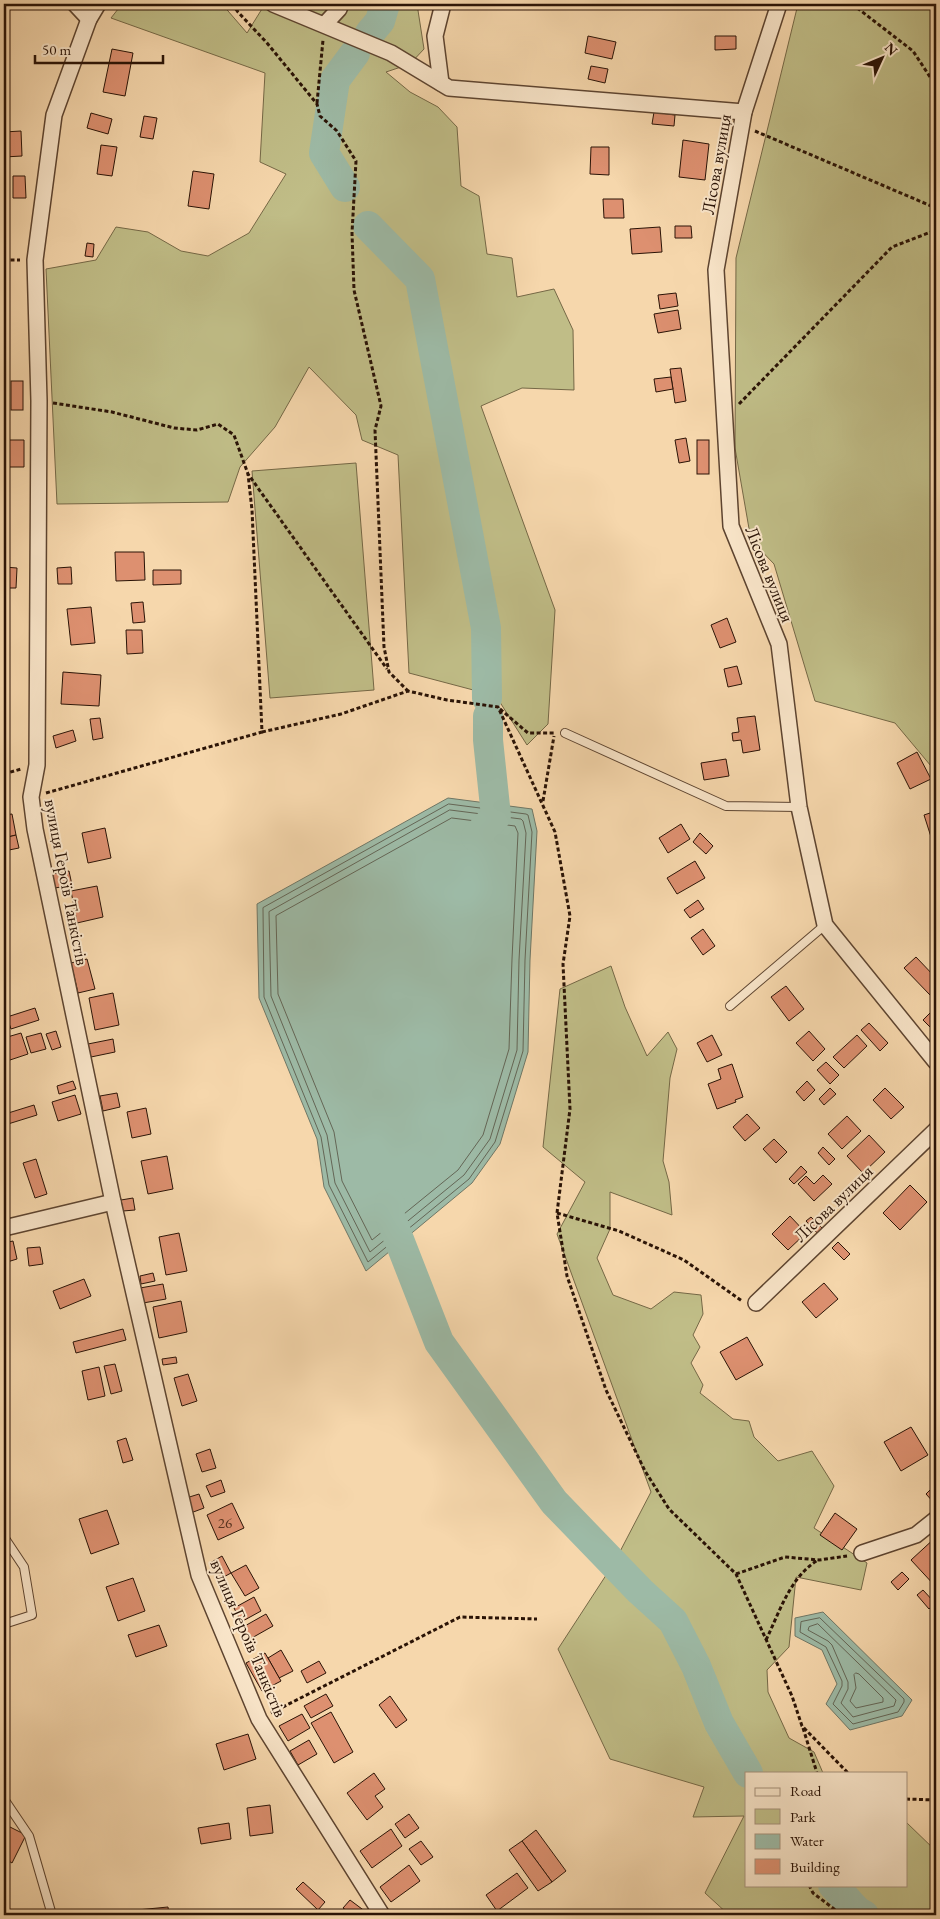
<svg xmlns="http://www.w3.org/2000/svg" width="940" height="1919" font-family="'EB Garamond',serif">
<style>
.green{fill:#c0bd87;stroke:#756846}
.water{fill:#9dbaa6;stroke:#6f7766}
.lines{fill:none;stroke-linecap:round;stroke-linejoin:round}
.shore{stroke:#646656;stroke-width:1}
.river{stroke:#9dbaa6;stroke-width:30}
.building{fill:#dd9070;stroke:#2a1306}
.lane-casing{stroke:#5d4430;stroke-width:10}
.street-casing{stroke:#5d4430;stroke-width:18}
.path{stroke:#2a1306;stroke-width:3;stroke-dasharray:4 2.5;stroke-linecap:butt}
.lane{stroke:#f9e5c9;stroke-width:8}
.street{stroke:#f9e5c9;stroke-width:15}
.labels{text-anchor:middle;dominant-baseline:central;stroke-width:4;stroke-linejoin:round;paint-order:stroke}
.number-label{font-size:15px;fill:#573220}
.street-label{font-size:18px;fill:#2a1306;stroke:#f9e5c9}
</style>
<rect width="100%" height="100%" fill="#f6d7ac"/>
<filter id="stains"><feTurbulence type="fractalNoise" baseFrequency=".004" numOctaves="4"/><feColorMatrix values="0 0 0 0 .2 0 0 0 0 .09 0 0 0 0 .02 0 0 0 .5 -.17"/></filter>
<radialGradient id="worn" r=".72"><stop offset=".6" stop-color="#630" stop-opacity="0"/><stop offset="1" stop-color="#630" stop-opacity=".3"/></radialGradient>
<g class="green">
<polygon points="122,4 222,4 247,33 265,4 417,4 424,49 410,64 386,72 410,92 438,107 457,127 461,186 479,196 487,254 512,258 517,297 554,289 573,330 574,390 522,388 481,406 555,610 548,724 527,745 496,696 409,673 398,455 362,440 356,415 309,367 275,427 240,467 228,502 57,504 46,269 96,260 116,227 148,232 181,251 208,256 249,233 286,174 260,162 265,73 111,18"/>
<polygon points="798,4 936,4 936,772 895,723 815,701 774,564 751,540 735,448 736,258"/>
<polygon points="356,463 374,690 270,698 252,471"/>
<polygon points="611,966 625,1007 647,1056 668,1032 677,1049 670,1078 663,1161 669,1182 672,1215 610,1192 610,1229 597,1258 613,1295 651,1309 674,1292 701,1295 703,1314 693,1335 700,1347 691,1363 703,1385 700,1393 733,1419 749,1421 754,1437 778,1461 812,1451 834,1486 814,1528 867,1563 861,1590 796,1577 789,1647 767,1670 768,1692 789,1738 814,1752 823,1773 746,1773 746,1885 906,1885 906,1822 936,1851 936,1915 729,1915 705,1893 744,1816 693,1817 704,1787 610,1759 558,1649 614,1563 651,1492 557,1234 585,1182 543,1147 560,989"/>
</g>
<g class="water">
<polygon points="448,798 532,809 537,831 530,960 528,1052 500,1144 472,1183 366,1271 324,1187 317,1139 259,998 257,904"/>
<polygon points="823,1612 912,1700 902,1716 850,1730 826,1704 837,1684 822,1650 795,1636 795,1618"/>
</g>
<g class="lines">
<g class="shore">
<polygon points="449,804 526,814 528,815 532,832 525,960 523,1051 495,1142 469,1179 368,1262 329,1185 321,1137 264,997 263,908"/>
<polygon points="450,810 521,819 523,821 526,833 519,960 517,1050 490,1139 464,1175 370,1252 335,1183 327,1135 271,996 269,912"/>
<polygon points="452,818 515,826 518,833 512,959 509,1049 483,1135 458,1170 372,1240 342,1181 334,1132 278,994 276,916"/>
<polygon points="820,1618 904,1699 904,1702 898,1712 853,1724 833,1704 842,1686 842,1681 826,1647 800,1632 801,1622"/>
<polygon points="818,1624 896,1700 894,1706 853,1717 841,1703 848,1689 848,1682 832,1645 828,1641 808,1630 809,1627"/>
<polygon points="856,1673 859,1674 883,1698 883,1702 856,1708 850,1701 856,1688 854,1675"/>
</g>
<g class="river">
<polyline points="370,33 380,21 385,4"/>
<polyline points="345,187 324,153 335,80 355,53"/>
<polyline points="368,226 420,279 486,628 487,698"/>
<polyline points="476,837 496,816 488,740 488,716"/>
<polyline points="390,1204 389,1214 439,1342 554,1502 640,1591 673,1621 696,1666 719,1723 748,1773"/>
<polyline points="833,1885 857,1911 864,1915"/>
</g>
</g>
<g class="building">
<polygon points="588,36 616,42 612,59 585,53"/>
<polygon points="715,36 736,36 736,49 715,50"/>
<polygon points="112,49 133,53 125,96 103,92"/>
<polygon points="591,66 608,69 605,83 588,79"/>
<polygon points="654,112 675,115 674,126 652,124"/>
<polygon points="91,113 112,119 108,134 87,128"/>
<polygon points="144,116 157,118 153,139 140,137"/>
<polygon points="21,131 22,156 4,157 4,132"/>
<polygon points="683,140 709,144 705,180 679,177"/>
<polygon points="101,145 117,147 112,176 97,174"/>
<polygon points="591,147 609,147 609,175 590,174"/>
<polygon points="193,171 214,174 209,209 188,206"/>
<polygon points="13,176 25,176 26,198 13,198"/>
<polygon points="603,199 623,199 624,218 604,218"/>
<polygon points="675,226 691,226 692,238 675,238"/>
<polygon points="660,227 662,252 632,254 630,229"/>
<polygon points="87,243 94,244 93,257 85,256"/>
<polygon points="676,293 678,306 660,309 658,295"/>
<polygon points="678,310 681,329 658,333 654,314"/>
<polygon points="681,368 686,401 675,403 670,369"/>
<polygon points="671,377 673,389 656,392 654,379"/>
<rect x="11" y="381" width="12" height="29"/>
<polygon points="686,438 690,461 679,463 675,440"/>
<polygon points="5,440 24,440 24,467 6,467"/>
<rect x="697" y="440" width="12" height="34"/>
<polygon points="115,552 144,552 145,580 116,581"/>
<polygon points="4,567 17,568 16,588 4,588"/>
<polygon points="71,567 72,584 58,584 57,568"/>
<polygon points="153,570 181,570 181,584 153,585"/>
<polygon points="143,602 145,622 133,623 131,603"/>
<polygon points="91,607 95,643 71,645 67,609"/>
<polygon points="727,618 736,642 720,648 711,625"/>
<polygon points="126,630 142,630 143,653 127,654"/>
<polygon points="737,666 742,684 728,687 724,669"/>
<polygon points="63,672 101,675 99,706 61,704"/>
<polygon points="755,716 760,750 743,753 741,740 733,741 732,733 739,732 737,718"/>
<polygon points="100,718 103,738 93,740 90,719"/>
<polygon points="73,730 76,741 56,748 53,736"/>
<polygon points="917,752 931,779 910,789 897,763"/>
<polygon points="726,759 729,776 704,780 701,763"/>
<polygon points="936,811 936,839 932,840 924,815"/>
<polygon points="12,814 16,835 8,837 4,815"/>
<polygon points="681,824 690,839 668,853 659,838"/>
<polygon points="105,828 111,858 88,863 82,833"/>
<polygon points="700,833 713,846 706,854 693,842"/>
<polygon points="16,835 19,848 4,851 4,838"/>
<polygon points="695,861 705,878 677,894 667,878"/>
<polygon points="69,871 72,885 55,888 52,874"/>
<polygon points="97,886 103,917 77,923 71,891"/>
<polygon points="698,900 704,909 690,918 684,910"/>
<polygon points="703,929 715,946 703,955 691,938"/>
<polygon points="916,957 936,978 936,988 930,995 904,968"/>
<polygon points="87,959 95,989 78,993 71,963"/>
<polygon points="786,986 804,1009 789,1021 771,997"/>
<polygon points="113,993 119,1025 95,1030 89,998"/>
<polygon points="936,1007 936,1027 933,1030 923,1020"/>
<polygon points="35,1008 39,1020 11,1029 7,1017"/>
<polygon points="869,1023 888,1043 880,1051 861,1030"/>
<polygon points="56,1031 61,1047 52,1050 46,1034"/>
<polygon points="809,1031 825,1049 813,1061 796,1043"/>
<polygon points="21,1033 28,1054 4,1062 4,1038"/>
<polygon points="41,1033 46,1049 31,1053 26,1037"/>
<polygon points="712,1035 722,1055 707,1062 697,1043"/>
<polygon points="857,1035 867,1046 844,1068 833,1057"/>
<polygon points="113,1039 115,1052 91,1057 88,1044"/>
<polygon points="826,1062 839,1075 830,1084 817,1070"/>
<polygon points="732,1064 743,1097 735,1100 736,1102 717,1109 708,1084 721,1079 718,1069"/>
<polygon points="73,1081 76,1089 59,1094 57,1086"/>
<polygon points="807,1081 815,1090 804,1101 796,1092"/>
<polygon points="830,1088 836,1094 824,1105 819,1099"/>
<polygon points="885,1088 904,1107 891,1119 873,1100"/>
<polygon points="117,1093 120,1107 103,1111 100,1096"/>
<polygon points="75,1095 81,1114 58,1121 52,1102"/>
<polygon points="34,1105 37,1115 8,1124 5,1114"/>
<polygon points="146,1108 151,1134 132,1138 127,1112"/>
<polygon points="747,1114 760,1128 745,1141 733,1127"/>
<polygon points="847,1116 861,1131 842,1149 828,1134"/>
<polygon points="869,1135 885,1152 863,1173 847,1156"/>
<polygon points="774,1139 787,1152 776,1163 763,1149"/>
<polygon points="823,1147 835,1159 829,1165 818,1153"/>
<polygon points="167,1156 173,1189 148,1194 141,1161"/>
<polygon points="36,1159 47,1194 35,1198 23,1163"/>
<polygon points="801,1166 807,1172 794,1184 789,1179"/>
<polygon points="823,1175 832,1184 814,1201 798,1184 806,1176 814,1184"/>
<polygon points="910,1185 927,1202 900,1230 883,1213"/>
<polygon points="133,1198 135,1210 123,1211 121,1200"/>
<polygon points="790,1216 806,1233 788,1250 772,1234"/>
<polygon points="811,1217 825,1231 820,1236 806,1221"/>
<polygon points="179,1233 187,1271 166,1275 159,1237"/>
<polygon points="13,1241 17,1259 4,1263 4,1243"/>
<polygon points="838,1242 850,1254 844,1260 832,1248"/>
<polygon points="40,1247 43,1264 29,1266 27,1248"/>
<polygon points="153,1273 155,1281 141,1284 140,1276"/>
<polygon points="84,1279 91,1296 60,1309 53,1291"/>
<polygon points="824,1283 838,1299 816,1318 802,1302"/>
<polygon points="163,1284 166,1299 143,1303 140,1288"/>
<polygon points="181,1301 187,1332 159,1338 153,1307"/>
<polygon points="123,1329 126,1340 76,1353 73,1342"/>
<polygon points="747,1337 763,1365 736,1380 720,1352"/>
<polygon points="176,1357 177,1363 163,1365 162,1359"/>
<polygon points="115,1364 122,1391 111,1394 104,1366"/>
<polygon points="99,1367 105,1396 88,1400 82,1371"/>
<polygon points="188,1374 197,1401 182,1406 174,1378"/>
<polygon points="911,1427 928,1455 901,1471 884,1442"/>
<polygon points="126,1438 133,1460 123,1463 117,1441"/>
<polygon points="210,1449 216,1468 202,1472 196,1454"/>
<polygon points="221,1480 225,1492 211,1497 206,1486"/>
<polygon points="936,1484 936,1505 926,1494"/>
<polygon points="199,1494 204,1508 188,1514 183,1499"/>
<polygon points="232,1503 244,1528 218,1540 207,1515"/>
<polygon points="107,1510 119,1544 91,1554 79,1519"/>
<polygon points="835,1513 857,1529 842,1550 820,1535"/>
<polygon points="936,1537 936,1587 911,1560"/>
<polygon points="222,1556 231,1573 220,1579 210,1563"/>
<polygon points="246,1565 259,1588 245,1596 231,1573"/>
<polygon points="902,1572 909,1579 898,1590 891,1582"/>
<polygon points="133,1578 145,1611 118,1621 106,1587"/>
<polygon points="923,1590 935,1603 929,1609 917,1595"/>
<polygon points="254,1597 261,1611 241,1622 234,1608"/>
<polygon points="266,1614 273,1626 250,1639 243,1627"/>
<polygon points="159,1625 167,1646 136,1657 128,1635"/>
<polygon points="281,1650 293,1671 279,1678 268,1658"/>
<polygon points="265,1653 281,1681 262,1691 246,1663"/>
<polygon points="319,1661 326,1673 307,1683 301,1671"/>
<polygon points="326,1694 333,1706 311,1718 304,1706"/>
<polygon points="390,1696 407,1720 396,1728 379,1705"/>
<polygon points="331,1712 353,1752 334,1763 311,1723"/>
<polygon points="302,1714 310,1728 288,1741 279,1726"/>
<polygon points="248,1734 256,1759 224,1770 216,1744"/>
<polygon points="309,1740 317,1754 298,1765 290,1751"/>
<polygon points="374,1773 385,1789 375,1796 383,1807 367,1820 347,1793"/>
<polygon points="270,1805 273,1833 250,1836 247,1808"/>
<polygon points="409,1814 419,1828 405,1838 395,1824"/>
<polygon points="229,1823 231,1839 201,1844 198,1828"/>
<polygon points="4,1824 26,1835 12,1863 4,1858"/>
<polygon points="391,1829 402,1846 372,1868 360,1851"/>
<polygon points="536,1830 566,1871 552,1882 522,1841"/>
<polygon points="421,1841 433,1857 421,1865 409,1849"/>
<polygon points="522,1841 552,1882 538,1891 509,1850"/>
<polygon points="409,1865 420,1881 391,1902 380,1887"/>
<polygon points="517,1873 528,1888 497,1911 486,1895"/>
<polygon points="303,1882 325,1902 318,1910 296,1889"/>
<polygon points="350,1900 366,1912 364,1915 353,1915 343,1908"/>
<polygon points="168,1907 169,1915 137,1915 137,1910"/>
</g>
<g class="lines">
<defs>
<g id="lane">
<polyline points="565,733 726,806 799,807"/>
<polyline points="730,1006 825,925"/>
<polyline points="4,1537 24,1567 32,1615 4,1624"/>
<polyline points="4,1799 29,1836 52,1915"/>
</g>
<g id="street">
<polyline points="75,4 89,19"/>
<polyline points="98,4 89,19 54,115 35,260 39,401 37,765 31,797 35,829 113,1202 199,1575 259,1719 382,1915"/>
<polyline points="273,4 391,53 449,88 744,112"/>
<polyline points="779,4 744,112 716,270 731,526 779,644 799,807 825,925 936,1062"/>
<polyline points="325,24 339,9 341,4"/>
<polyline points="441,83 435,36 443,4"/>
<polyline points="4,1228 113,1202"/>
<polyline points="756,1303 936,1130"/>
<polyline points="862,1553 916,1535 936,1519"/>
</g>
</defs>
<use href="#lane" class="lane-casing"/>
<use href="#street" class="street-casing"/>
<g class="path">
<polyline points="232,4 238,12 267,43 317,104 320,116 337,131 356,161 352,233 354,290 381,406 375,430 384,647 389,672 408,691"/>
<polyline points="852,4 913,51 936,86"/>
<polyline points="317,103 323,40"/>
<polyline points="755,131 936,208"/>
<polyline points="4,260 20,260"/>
<polyline points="53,403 112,412 174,428 197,430 218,424 234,435 248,474 387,669"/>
<polyline points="739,404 892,247 936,230"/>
<polyline points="500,709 528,733 554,733"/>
<polyline points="262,732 341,714 408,691 447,700 498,707 555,832 570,916 563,964 570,1109 557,1213 567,1276 606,1390 645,1471 669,1509 736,1574 792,1696 802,1726 848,1773"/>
<polyline points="4,774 21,769"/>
<polyline points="46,793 262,732 252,510 248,474"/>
<polyline points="543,801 554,736"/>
<polyline points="557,1213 619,1231 684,1260 742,1301"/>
<polyline points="736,1574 785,1557 819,1560 847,1556"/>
<path d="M 766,1640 C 780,1611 790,1577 818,1560"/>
<polyline points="271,1713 460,1617 537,1619"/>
<polyline points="803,1728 817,1773"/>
<polyline points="906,1799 936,1800"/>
<polyline points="809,1885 813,1893 842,1915"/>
</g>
<use href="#lane" class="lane"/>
<use href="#street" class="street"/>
</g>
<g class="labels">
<g class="number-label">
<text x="225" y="1522">26</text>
</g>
<g class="street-label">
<text transform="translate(716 164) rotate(-80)">Лісова вулиця</text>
<text transform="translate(770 574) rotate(68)">Лісова вулиця</text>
<text transform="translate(67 882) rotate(79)">вулиця Героїв Танкістів</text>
<text transform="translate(833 1203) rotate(-44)">Лісова вулиця</text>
<text transform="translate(249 1638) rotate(67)">вулиця Героїв Танкістів</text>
</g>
</g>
<rect width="940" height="1919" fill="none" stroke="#f6d7ac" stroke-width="20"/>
<rect x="5" y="5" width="930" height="1909" fill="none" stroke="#2a1306" stroke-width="2.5"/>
<rect x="10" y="10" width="920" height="1899" fill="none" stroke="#2a1306"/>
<rect x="745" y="1772" width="162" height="115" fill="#f9e5c9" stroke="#a6917b"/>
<rect x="755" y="1788" width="25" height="8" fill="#f9e5c9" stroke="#a6917b"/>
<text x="790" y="1796" font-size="15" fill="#2a1306">Road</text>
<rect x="755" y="1809" width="25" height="15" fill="#c0bd87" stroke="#a6917b"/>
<text x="790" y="1822" font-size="15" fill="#2a1306">Park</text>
<rect x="755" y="1834" width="25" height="15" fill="#9dbaa6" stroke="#a6917b"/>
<text x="790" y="1846" font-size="15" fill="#2a1306">Water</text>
<rect x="755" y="1859" width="25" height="15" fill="#dd9070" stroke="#a6917b"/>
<text x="790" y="1872" font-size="15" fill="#2a1306">Building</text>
<g transform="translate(882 58) rotate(46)" stroke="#f9e5c9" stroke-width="4" paint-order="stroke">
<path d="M0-4L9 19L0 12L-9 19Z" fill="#2a1306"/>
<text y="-8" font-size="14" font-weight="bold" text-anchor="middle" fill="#2a1306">N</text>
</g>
<path d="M35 55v8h128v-8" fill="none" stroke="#2a1306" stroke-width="2.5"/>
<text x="42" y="55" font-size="15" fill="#2a1306" stroke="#f9e5c9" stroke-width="4" paint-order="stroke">50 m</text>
<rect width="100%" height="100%" filter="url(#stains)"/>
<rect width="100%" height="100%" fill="url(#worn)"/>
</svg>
